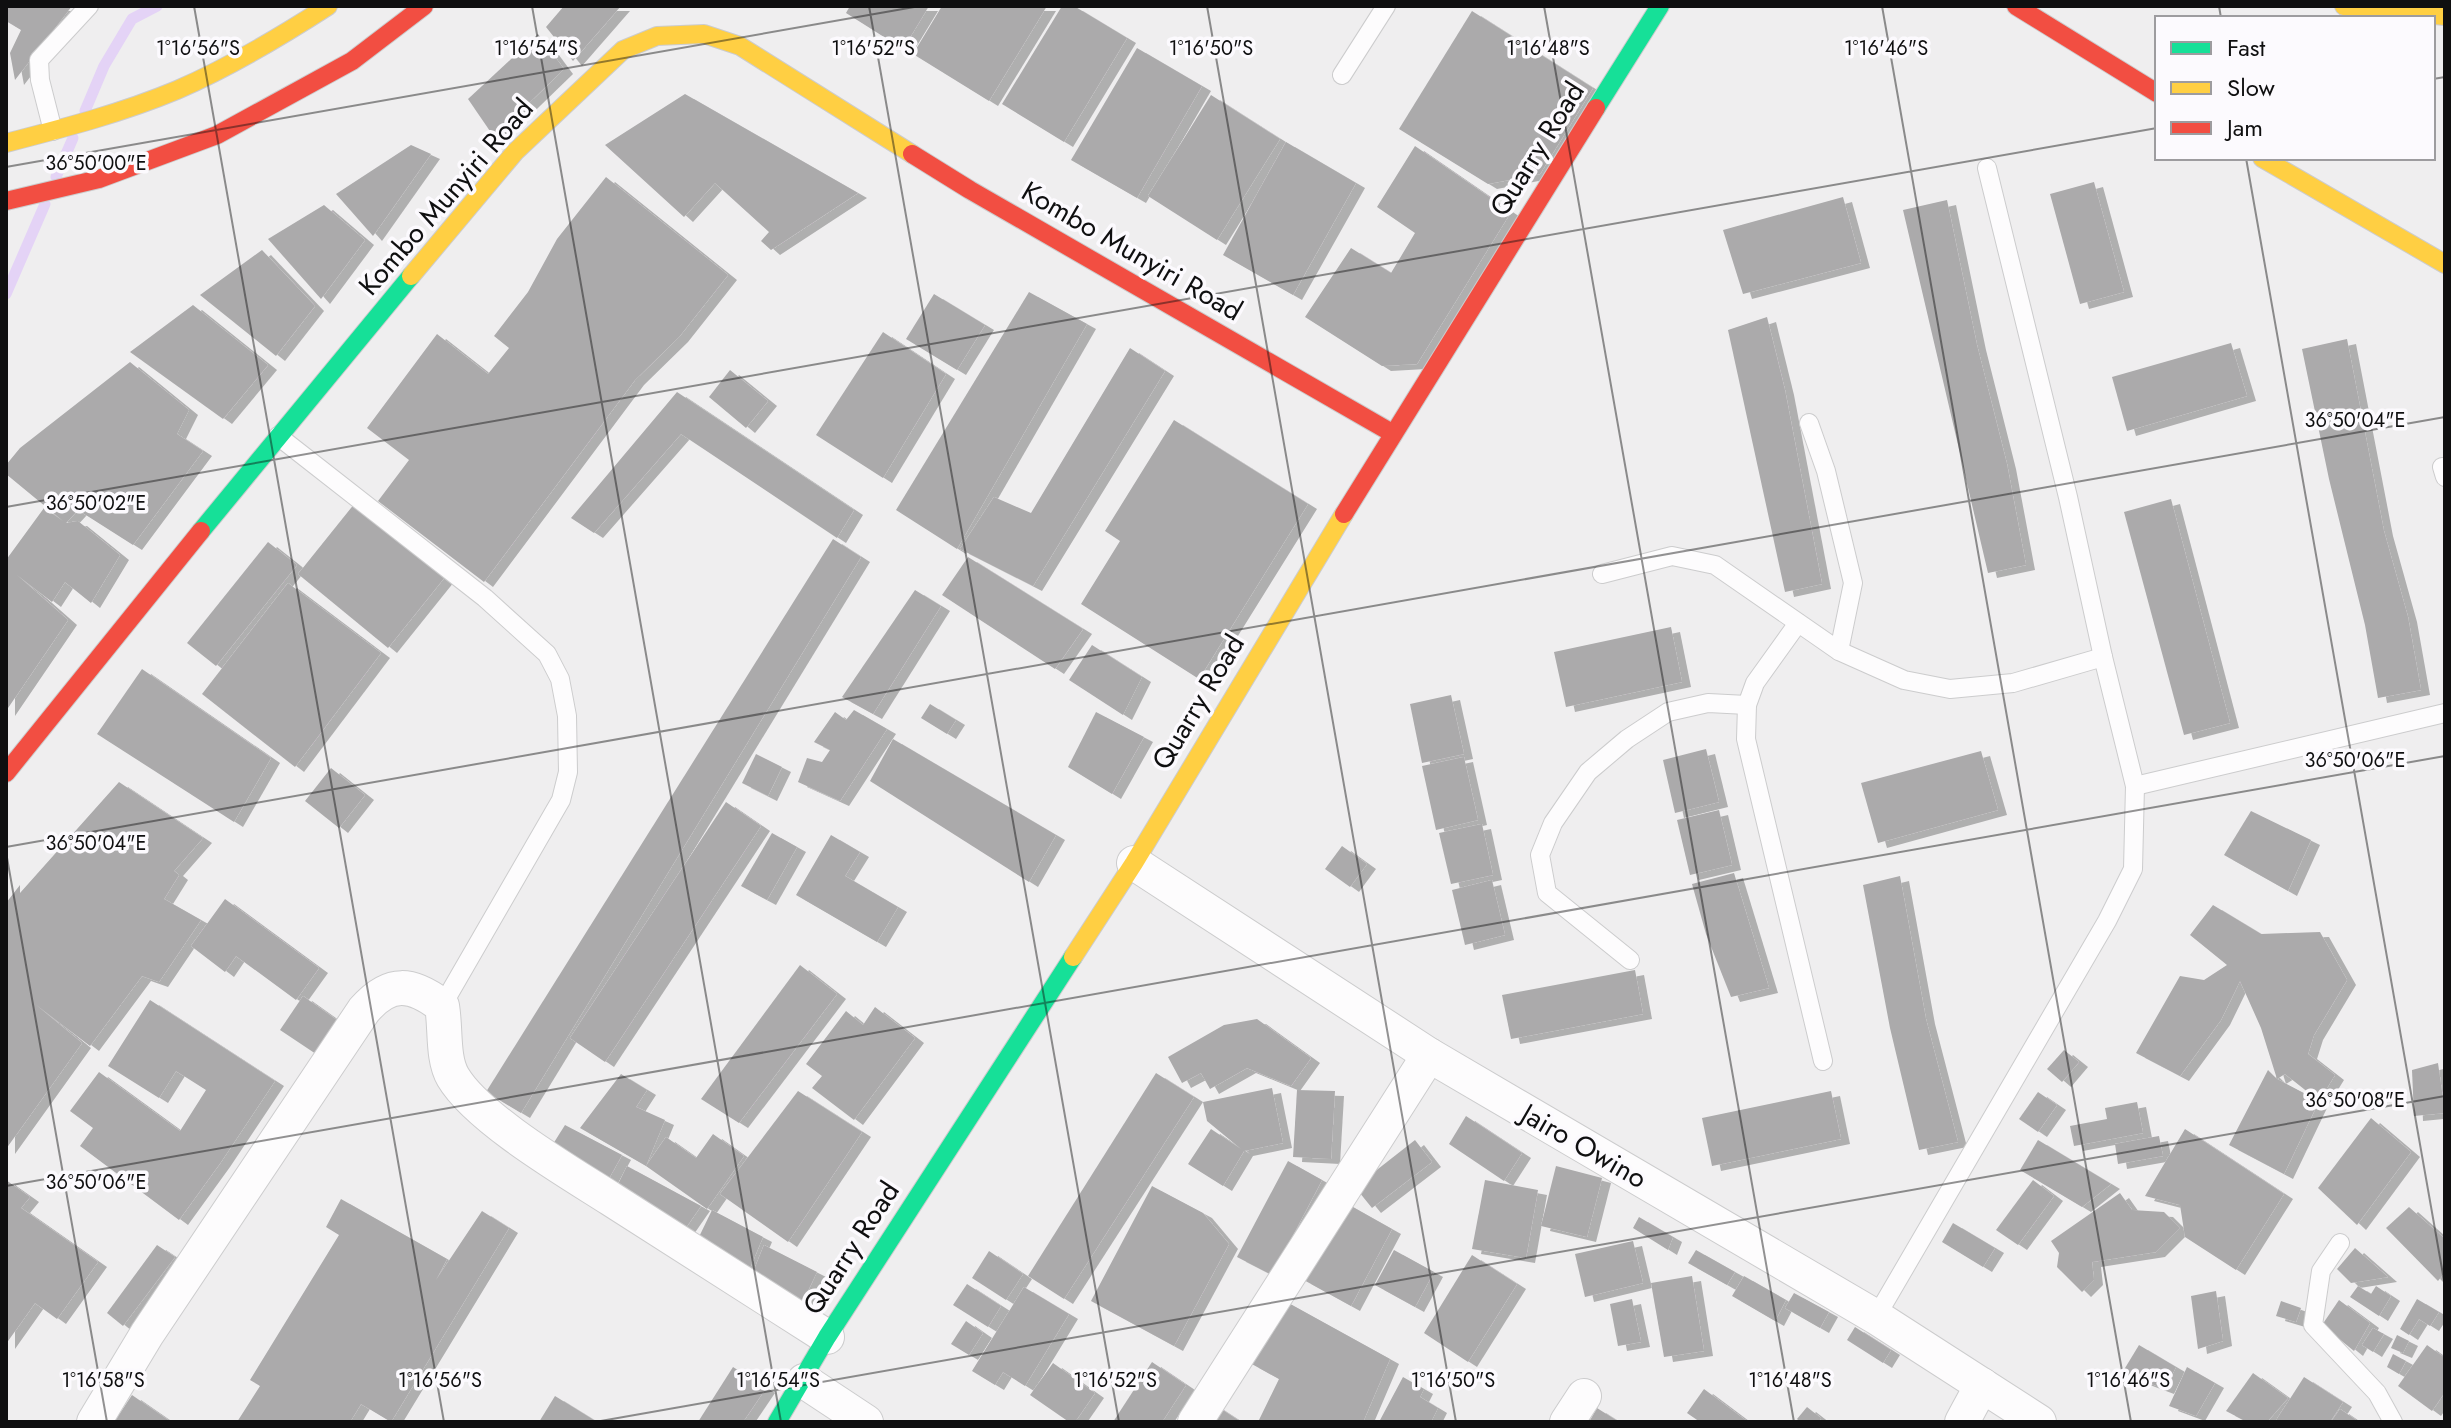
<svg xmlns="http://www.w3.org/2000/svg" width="2451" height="1428" font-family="Jost,sans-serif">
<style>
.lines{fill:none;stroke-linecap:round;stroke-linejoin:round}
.stream{stroke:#e4d3f6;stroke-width:11}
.building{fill:#abaaab;filter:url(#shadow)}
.lane-casing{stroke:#cccccd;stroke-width:20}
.street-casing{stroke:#cccccd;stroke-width:36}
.fast-casing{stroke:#cccccd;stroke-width:20}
.slow-casing{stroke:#cccccd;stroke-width:20}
.jam-casing{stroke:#cccccd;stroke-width:20}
.lane{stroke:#fdfcfd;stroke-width:18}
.street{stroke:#fdfcfd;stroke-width:34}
.fast{stroke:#16e098;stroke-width:18}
.slow{stroke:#ffcf43;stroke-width:18}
.jam{stroke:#f24e42;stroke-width:18}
.ticks{fill:none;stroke:#0f0f10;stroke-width:2;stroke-opacity:0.45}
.labels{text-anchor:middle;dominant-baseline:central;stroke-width:7;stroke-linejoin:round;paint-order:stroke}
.street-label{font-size:28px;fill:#0f0f10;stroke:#fcfafe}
.ticks-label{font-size:20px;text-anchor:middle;fill:#0f0f10;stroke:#fcfafe;stroke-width:7;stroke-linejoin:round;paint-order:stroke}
</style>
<defs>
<filter id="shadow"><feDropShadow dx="9" dy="5" stdDeviation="0" flood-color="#0004"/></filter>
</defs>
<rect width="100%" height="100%" fill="#efeeef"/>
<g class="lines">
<g class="stream">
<polyline points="85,111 104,66 132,19 157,6"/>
<polyline points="56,177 73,138"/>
<polyline points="6,294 45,204"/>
</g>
</g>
<g class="building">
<polygon points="6,6 72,6 15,80 10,53 21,30 6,21"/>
<polygon points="564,6 621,6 573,61 546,27"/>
<polygon points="850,6 929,6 903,49 846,13"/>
<polygon points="942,6 1047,6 989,101 913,54"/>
<polygon points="1062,6 1074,6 1127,38 1064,142 1002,104"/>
<polygon points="1472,11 1593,88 1540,174 1488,184 1399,129"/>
<polygon points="538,34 564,69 494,137 468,99"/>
<polygon points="1137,48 1202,86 1137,198 1071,160"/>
<polygon points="685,94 858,193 771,250 761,241 769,232 715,183 684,217 605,145"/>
<polygon points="1211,95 1280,139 1217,240 1148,196"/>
<polygon points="1286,142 1356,183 1293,295 1223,255"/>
<polygon points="411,145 431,154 373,236 336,194"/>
<polygon points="1415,146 1511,212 1417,364 1382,366 1305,317 1351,248 1391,273 1415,233 1377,207"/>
<polygon points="606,177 728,275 679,337 635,380 484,582 378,501 409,460 367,428 437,334 488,374 509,348 494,336 528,292 557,239"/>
<polygon points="2094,182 2124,292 2080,304 2050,194"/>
<polygon points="1843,197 1861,263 1743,294 1723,230"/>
<polygon points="1947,200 1977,345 2007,464 2026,565 1988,573 1903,210"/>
<polygon points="324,205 365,240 321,299 268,239"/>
<polygon points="262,250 315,306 276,356 200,295"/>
<polygon points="1029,292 1087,324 957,549 896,510"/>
<polygon points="934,294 985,325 957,370 906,339"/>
<polygon points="193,305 268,365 223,419 130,352"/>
<polygon points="1767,317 1785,390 1822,584 1785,592 1728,330"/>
<polygon points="883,332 946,374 883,478 816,435"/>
<polygon points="2347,339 2384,531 2408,617 2421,690 2378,698 2365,625 2329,479 2302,349"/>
<polygon points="2231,343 2247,396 2127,431 2112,377"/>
<polygon points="1130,348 1165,371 1033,586 960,549 994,497 1031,513"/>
<polygon points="130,362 189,410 177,434 203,451 133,545 78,510 66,523 78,521 120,555 91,603 65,582 52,602 17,575 68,620 6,711 6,560 44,508 63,521 6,474 6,465 20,448"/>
<polygon points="730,370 768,401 746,428 709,397"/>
<polygon points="677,392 854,510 837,538 681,434 594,533 571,518"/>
<polygon points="1174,420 1308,504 1199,679 1081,604 1120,541 1105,531"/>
<polygon points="2171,499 2230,723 2184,735 2124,512"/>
<polygon points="355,503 445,577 388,648 298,574"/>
<polygon points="833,539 861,557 521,1113 486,1092"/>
<polygon points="268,542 297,565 216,666 187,643"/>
<polygon points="968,557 1083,629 1055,669 942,595"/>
<polygon points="288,583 381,653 295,767 202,694"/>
<polygon points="915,590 941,606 873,714 842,697"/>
<polygon points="1671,627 1682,682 1566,707 1554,652"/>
<polygon points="1092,645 1142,677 1123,715 1069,680"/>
<polygon points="142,669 271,758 234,822 97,734"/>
<polygon points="1451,695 1464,754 1422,763 1410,704"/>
<polygon points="930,704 956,720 947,734 921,718"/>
<polygon points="854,710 887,729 840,801 798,782 807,758 822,762 830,750 814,742 835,712 846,720"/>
<polygon points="1096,712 1144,737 1112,794 1068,767"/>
<polygon points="893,739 1056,835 1029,882 870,781"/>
<polygon points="1706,749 1719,802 1675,813 1663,760"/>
<polygon points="1981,751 1998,810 1878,843 1861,783"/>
<polygon points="756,754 782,767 768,796 742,783"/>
<polygon points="1464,757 1478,820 1436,830 1422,766"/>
<polygon points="331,768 365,795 339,828 305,801"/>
<polygon points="119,782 203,838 174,871 179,875 164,899 201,920 159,982 142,976 90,1046 35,1004 82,1043 6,1149 6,903 20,885 20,893"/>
<polygon points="726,802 761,826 605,1062 570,1038"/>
<polygon points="1719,810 1732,865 1690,875 1677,820"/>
<polygon points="2251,811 2311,840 2288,891 2224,855"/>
<polygon points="1482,824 1493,875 1451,884 1439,833"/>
<polygon points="772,833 797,847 767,900 741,886"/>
<polygon points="831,835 860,852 845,876 898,907 877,942 796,895"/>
<polygon points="1342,846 1367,864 1350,887 1325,869"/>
<polygon points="1734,873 1769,988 1731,997 1706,934 1692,884"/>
<polygon points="1900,876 1926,1019 1958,1142 1919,1150 1890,1028 1863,885"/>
<polygon points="1492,880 1505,935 1465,945 1452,890"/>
<polygon points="225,899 319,968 296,1000 236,956 225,972 191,946"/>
<polygon points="2213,905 2261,934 2320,932 2347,980 2314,1035 2308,1054 2335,1075 2319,1101 2284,1174 2229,1145 2268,1070 2277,1079 2319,1101 2285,1074 2277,1079 2261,1028 2240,981 2221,1020 2180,1076 2136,1053 2180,976 2204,980 2227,965 2190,935"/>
<polygon points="800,965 837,994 739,1123 701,1099"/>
<polygon points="1635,970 1643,1014 1511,1039 1502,995"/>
<polygon points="303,996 341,1023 319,1056 280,1030"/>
<polygon points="150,1000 275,1081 221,1162 179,1220 80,1146 93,1128 70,1111 99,1072 180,1131 206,1090 176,1071 159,1098 108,1066"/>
<polygon points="875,1007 915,1038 854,1120 812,1088 822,1076 806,1064 846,1011 863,1025"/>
<polygon points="1257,1019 1311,1058 1291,1086 1247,1068 1210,1089 1201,1073 1182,1083 1168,1057 1224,1025"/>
<polygon points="2064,1050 2079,1062 2062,1082 2047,1069"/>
<polygon points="2438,1063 2445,1113 2414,1116 2412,1070"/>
<polygon points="1156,1073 1194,1097 1064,1299 1028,1276"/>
<polygon points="621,1074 647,1090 636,1107 665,1120 646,1166 580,1128"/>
<polygon points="1272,1088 1283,1143 1244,1151 1223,1186 1188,1164 1211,1129 1241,1149 1207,1121 1203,1102"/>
<polygon points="1297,1090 1335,1091 1331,1159 1293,1157"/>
<polygon points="798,1091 862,1132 788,1242 720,1194"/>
<polygon points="1831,1091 1841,1139 1712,1166 1702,1118"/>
<polygon points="2038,1092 2057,1105 2038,1132 2019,1119"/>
<polygon points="2137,1102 2143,1133 2074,1146 2070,1126 2107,1119 2105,1108"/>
<polygon points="1466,1116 1522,1153 1504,1181 1449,1144"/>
<polygon points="2371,1118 2411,1152 2357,1225 2318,1188"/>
<polygon points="565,1125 622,1155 607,1182 548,1152"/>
<polygon points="2185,1129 2284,1194 2236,1270 2185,1237 2180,1205 2145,1196"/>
<polygon points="713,1134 744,1156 707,1209 646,1166 666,1137 696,1158"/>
<polygon points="2159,1136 2163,1156 2118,1164 2115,1144"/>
<polygon points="1415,1140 1432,1162 1372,1208 1355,1187"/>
<polygon points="2038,1140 2111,1184 2082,1207 2020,1170"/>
<polygon points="1288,1161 1322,1180 1272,1275 1237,1257"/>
<polygon points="627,1166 701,1206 685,1229 615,1190"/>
<polygon points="1556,1166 1602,1178 1587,1237 1541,1226"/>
<polygon points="6,1180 30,1197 21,1208 98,1262 57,1319 35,1303 6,1344"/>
<polygon points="1485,1180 1538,1190 1526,1258 1472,1249"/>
<polygon points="2033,1180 2054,1196 2018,1245 1996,1230"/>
<polygon points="1152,1186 1203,1213 1229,1244 1174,1346 1091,1301"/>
<polygon points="2120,1193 2132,1210 2164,1212 2180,1228 2156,1252 2092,1262 2094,1280 2082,1292 2057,1267 2059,1253 2051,1241"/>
<polygon points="341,1199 447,1259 436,1280 482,1211 509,1228 391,1422 361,1404 350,1422 237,1422 260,1386 250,1380 339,1235 326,1227"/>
<polygon points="1344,1202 1392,1229 1351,1306 1302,1279"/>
<polygon points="2409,1207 2445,1239 2445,1272 2438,1281 2386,1228"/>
<polygon points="712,1210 763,1237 750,1268 697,1241"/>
<polygon points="1639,1217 1673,1237 1668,1250 1633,1228"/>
<polygon points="1953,1223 1995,1248 1983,1267 1942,1242"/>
<polygon points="1633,1241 1643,1283 1585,1297 1575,1254"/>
<polygon points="157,1245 175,1257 123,1326 107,1313"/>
<polygon points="764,1245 817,1272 803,1301 752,1275"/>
<polygon points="2355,1248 2388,1277 2351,1283 2337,1269"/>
<polygon points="1394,1250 1434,1272 1415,1307 1375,1285"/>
<polygon points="1696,1250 1735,1272 1727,1285 1688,1263"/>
<polygon points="989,1251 1023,1274 1006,1300 972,1278"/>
<polygon points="1472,1255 1517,1284 1468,1362 1424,1333"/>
<polygon points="1692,1276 1704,1351 1664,1357 1651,1283"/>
<polygon points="1744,1276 1786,1300 1775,1321 1732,1296"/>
<polygon points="967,1284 1001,1306 988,1327 953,1305"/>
<polygon points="2358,1286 2371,1294 2376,1286 2391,1296 2379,1316 2350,1297"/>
<polygon points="1024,1287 1069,1314 1025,1386 1003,1372 995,1385 972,1371"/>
<polygon points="2216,1291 2223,1341 2198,1349 2191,1296"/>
<polygon points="1794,1293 1829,1312 1820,1328 1785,1308"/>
<polygon points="1632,1299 1641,1342 1618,1346 1610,1304"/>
<polygon points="2417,1299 2439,1312 2430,1326 2419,1319 2409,1335 2400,1329"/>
<polygon points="1283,1300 1390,1359 1363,1422 1258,1422 1279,1379 1250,1363"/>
<polygon points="2339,1300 2370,1323 2354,1351 2322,1325"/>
<polygon points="2281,1301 2301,1308 2296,1322 2276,1316"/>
<polygon points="966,1321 983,1333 969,1355 951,1344"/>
<polygon points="1855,1327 1891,1350 1883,1363 1847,1340"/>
<polygon points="2373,1328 2384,1334 2373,1352 2362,1345"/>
<polygon points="2397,1335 2409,1341 2403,1353 2391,1348"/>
<polygon points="2139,1345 2176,1367 2165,1389 2122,1373"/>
<polygon points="2427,1345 2445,1358 2445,1392 2432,1411 2398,1386"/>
<polygon points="2393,1354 2406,1361 2399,1374 2387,1367"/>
<polygon points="1152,1362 1186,1385 1162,1422 1113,1422"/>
<polygon points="1053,1363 1095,1393 1075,1422 1069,1422 1030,1395"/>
<polygon points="733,1367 766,1388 743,1422 698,1422"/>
<polygon points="2187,1367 2215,1383 2196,1416 2169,1406"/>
<polygon points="2253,1373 2288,1398 2267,1422 2247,1422 2226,1411"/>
<polygon points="1403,1377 1424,1389 1420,1397 1438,1408 1431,1422 1379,1422"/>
<polygon points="2304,1377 2343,1402 2330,1422 2275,1422"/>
<polygon points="1704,1389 1748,1422 1700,1422 1687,1413"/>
<polygon points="132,1395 171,1422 114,1422"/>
<polygon points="555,1396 597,1422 539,1422"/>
<polygon points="1215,1405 1241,1422 1204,1422"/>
<polygon points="1807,1407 1821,1418 1819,1422 1800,1422 1797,1419"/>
<polygon points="1597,1408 1619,1422 1589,1422"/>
<polygon points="2340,1409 2359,1422 2331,1422"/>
</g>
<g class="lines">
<defs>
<g id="lane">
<polyline points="1342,75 1386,6"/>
<polyline points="53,131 40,80 39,60 89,6"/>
<polyline points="1809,423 1826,471 1853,583 1839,651"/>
<polyline points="278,436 485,598 547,654 560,679 567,716 568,772 561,800 442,1006"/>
<polyline points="2442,467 2445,477"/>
<polyline points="1602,574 1672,556 1715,565 1839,651 1904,680 1950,689 2013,683 2103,657"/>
<polyline points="1798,623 1755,683 1747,705 1746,739 1823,1061"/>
<polyline points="2135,786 2445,713"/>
<polyline points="1630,960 1547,893 1540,855 1553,823 1588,772 1627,739 1668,712 1708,703 1747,705"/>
<polyline points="2340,1243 2321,1271 2313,1325 2377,1393 2393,1422"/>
<polyline points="1876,1317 2107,921 2133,869 2135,786 2103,657 2068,497 1987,168"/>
</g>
<g id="street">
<polyline points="1134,863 1429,1055 1876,1317 2039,1422"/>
<polyline points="804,1381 866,1422"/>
<path d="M 94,1422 L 147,1334 L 364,1010 C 390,980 412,983 442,1006 C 446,1029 442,1058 453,1077 C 478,1119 569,1172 611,1199 C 683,1245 755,1291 827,1337"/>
<polyline points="1195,1422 1429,1055"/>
<polyline points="1567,1422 1584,1396"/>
<polyline points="1962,1422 1982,1385"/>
</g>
<g id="fast">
<polyline points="1596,108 1660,6"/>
<polyline points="201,531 411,276"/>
<polyline points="777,1422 827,1337 1073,957"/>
</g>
<g id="slow">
<polyline points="2344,6 2445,16"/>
<path d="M 6,143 C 64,128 122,113 177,90 C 230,67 280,37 328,6"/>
<polyline points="2262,158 2445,264"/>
<polyline points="411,276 515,152 623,50 657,36 704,34 740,46 912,154"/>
<polyline points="1073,957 1134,863 1344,514"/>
</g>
<g id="jam">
<polyline points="2016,6 2157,93"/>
<polyline points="912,154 970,190 1392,433"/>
<polyline points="6,201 99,179 217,135 352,61 424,6"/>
<polyline points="1344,514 1596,108"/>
<polyline points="6,773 201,531"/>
</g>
</defs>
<use href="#lane" class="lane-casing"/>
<use href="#street" class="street-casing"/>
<use href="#fast" class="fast-casing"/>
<use href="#slow" class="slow-casing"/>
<use href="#jam" class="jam-casing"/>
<use href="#lane" class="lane"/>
<use href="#street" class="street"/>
<use href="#fast" class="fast"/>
<use href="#slow" class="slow"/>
<use href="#jam" class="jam"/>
</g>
<path class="ticks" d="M 194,6 L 444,1422M 532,6 L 781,1422M 869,6 L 1119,1422M 1207,6 L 1456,1422M 1544,6 L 1794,1422M 1882,6 L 2131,1422M 2219,6 L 2221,18M 2433,79 L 2445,77M 2246,158 L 2445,1286M 6,167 L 920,6M 6,507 L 2157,128M 6,847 L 2445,417M 6,852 L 107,1422M 6,1186 L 2445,756M 595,1422 L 2445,1096"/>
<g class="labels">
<g class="street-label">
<text transform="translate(1537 149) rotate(-58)">Quarry Road</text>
<text transform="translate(446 197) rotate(-49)">Kombo Munyiri Road</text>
<text transform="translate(1132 251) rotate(30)">Kombo Munyiri Road</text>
<text transform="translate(1198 702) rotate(-59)">Quarry Road</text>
<text transform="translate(1584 1146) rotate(30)">Jairo Owino</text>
<text transform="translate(851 1248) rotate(-57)">Quarry Road</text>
</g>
</g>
<g class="ticks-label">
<text x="198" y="55">1°16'56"S</text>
<text x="536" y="55">1°16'54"S</text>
<text x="873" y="55">1°16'52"S</text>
<text x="1211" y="55">1°16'50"S</text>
<text x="1548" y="55">1°16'48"S</text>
<text x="1886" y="55">1°16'46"S</text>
<text x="96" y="170">36°50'00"E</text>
<text x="2355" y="427">36°50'04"E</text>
<text x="96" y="510">36°50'02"E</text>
<text x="2355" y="767">36°50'06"E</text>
<text x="96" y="850">36°50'04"E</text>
<text x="2355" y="1107">36°50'08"E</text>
<text x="96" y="1189">36°50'06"E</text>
<text x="103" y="1387">1°16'58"S</text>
<text x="440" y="1387">1°16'56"S</text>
<text x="778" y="1387">1°16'54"S</text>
<text x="1115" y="1387">1°16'52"S</text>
<text x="1453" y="1387">1°16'50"S</text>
<text x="1790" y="1387">1°16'48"S</text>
<text x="2128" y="1387">1°16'46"S</text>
</g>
<rect width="2451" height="1428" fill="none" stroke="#0f0f10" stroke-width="16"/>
<rect x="2155" y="16" width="280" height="144" fill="#fcfafe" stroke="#9d9c9f" stroke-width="2"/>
<rect x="2171" y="42" width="40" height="12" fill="#16e098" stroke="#9d9c9f" stroke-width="2"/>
<text x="2227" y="56" font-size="24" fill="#0f0f10">Fast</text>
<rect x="2171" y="82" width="40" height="12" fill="#ffcf43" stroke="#9d9c9f" stroke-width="2"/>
<text x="2227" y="96" font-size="24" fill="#0f0f10">Slow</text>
<rect x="2171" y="122" width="40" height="12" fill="#f24e42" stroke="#9d9c9f" stroke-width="2"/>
<text x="2227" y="136" font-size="24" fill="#0f0f10">Jam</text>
</svg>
